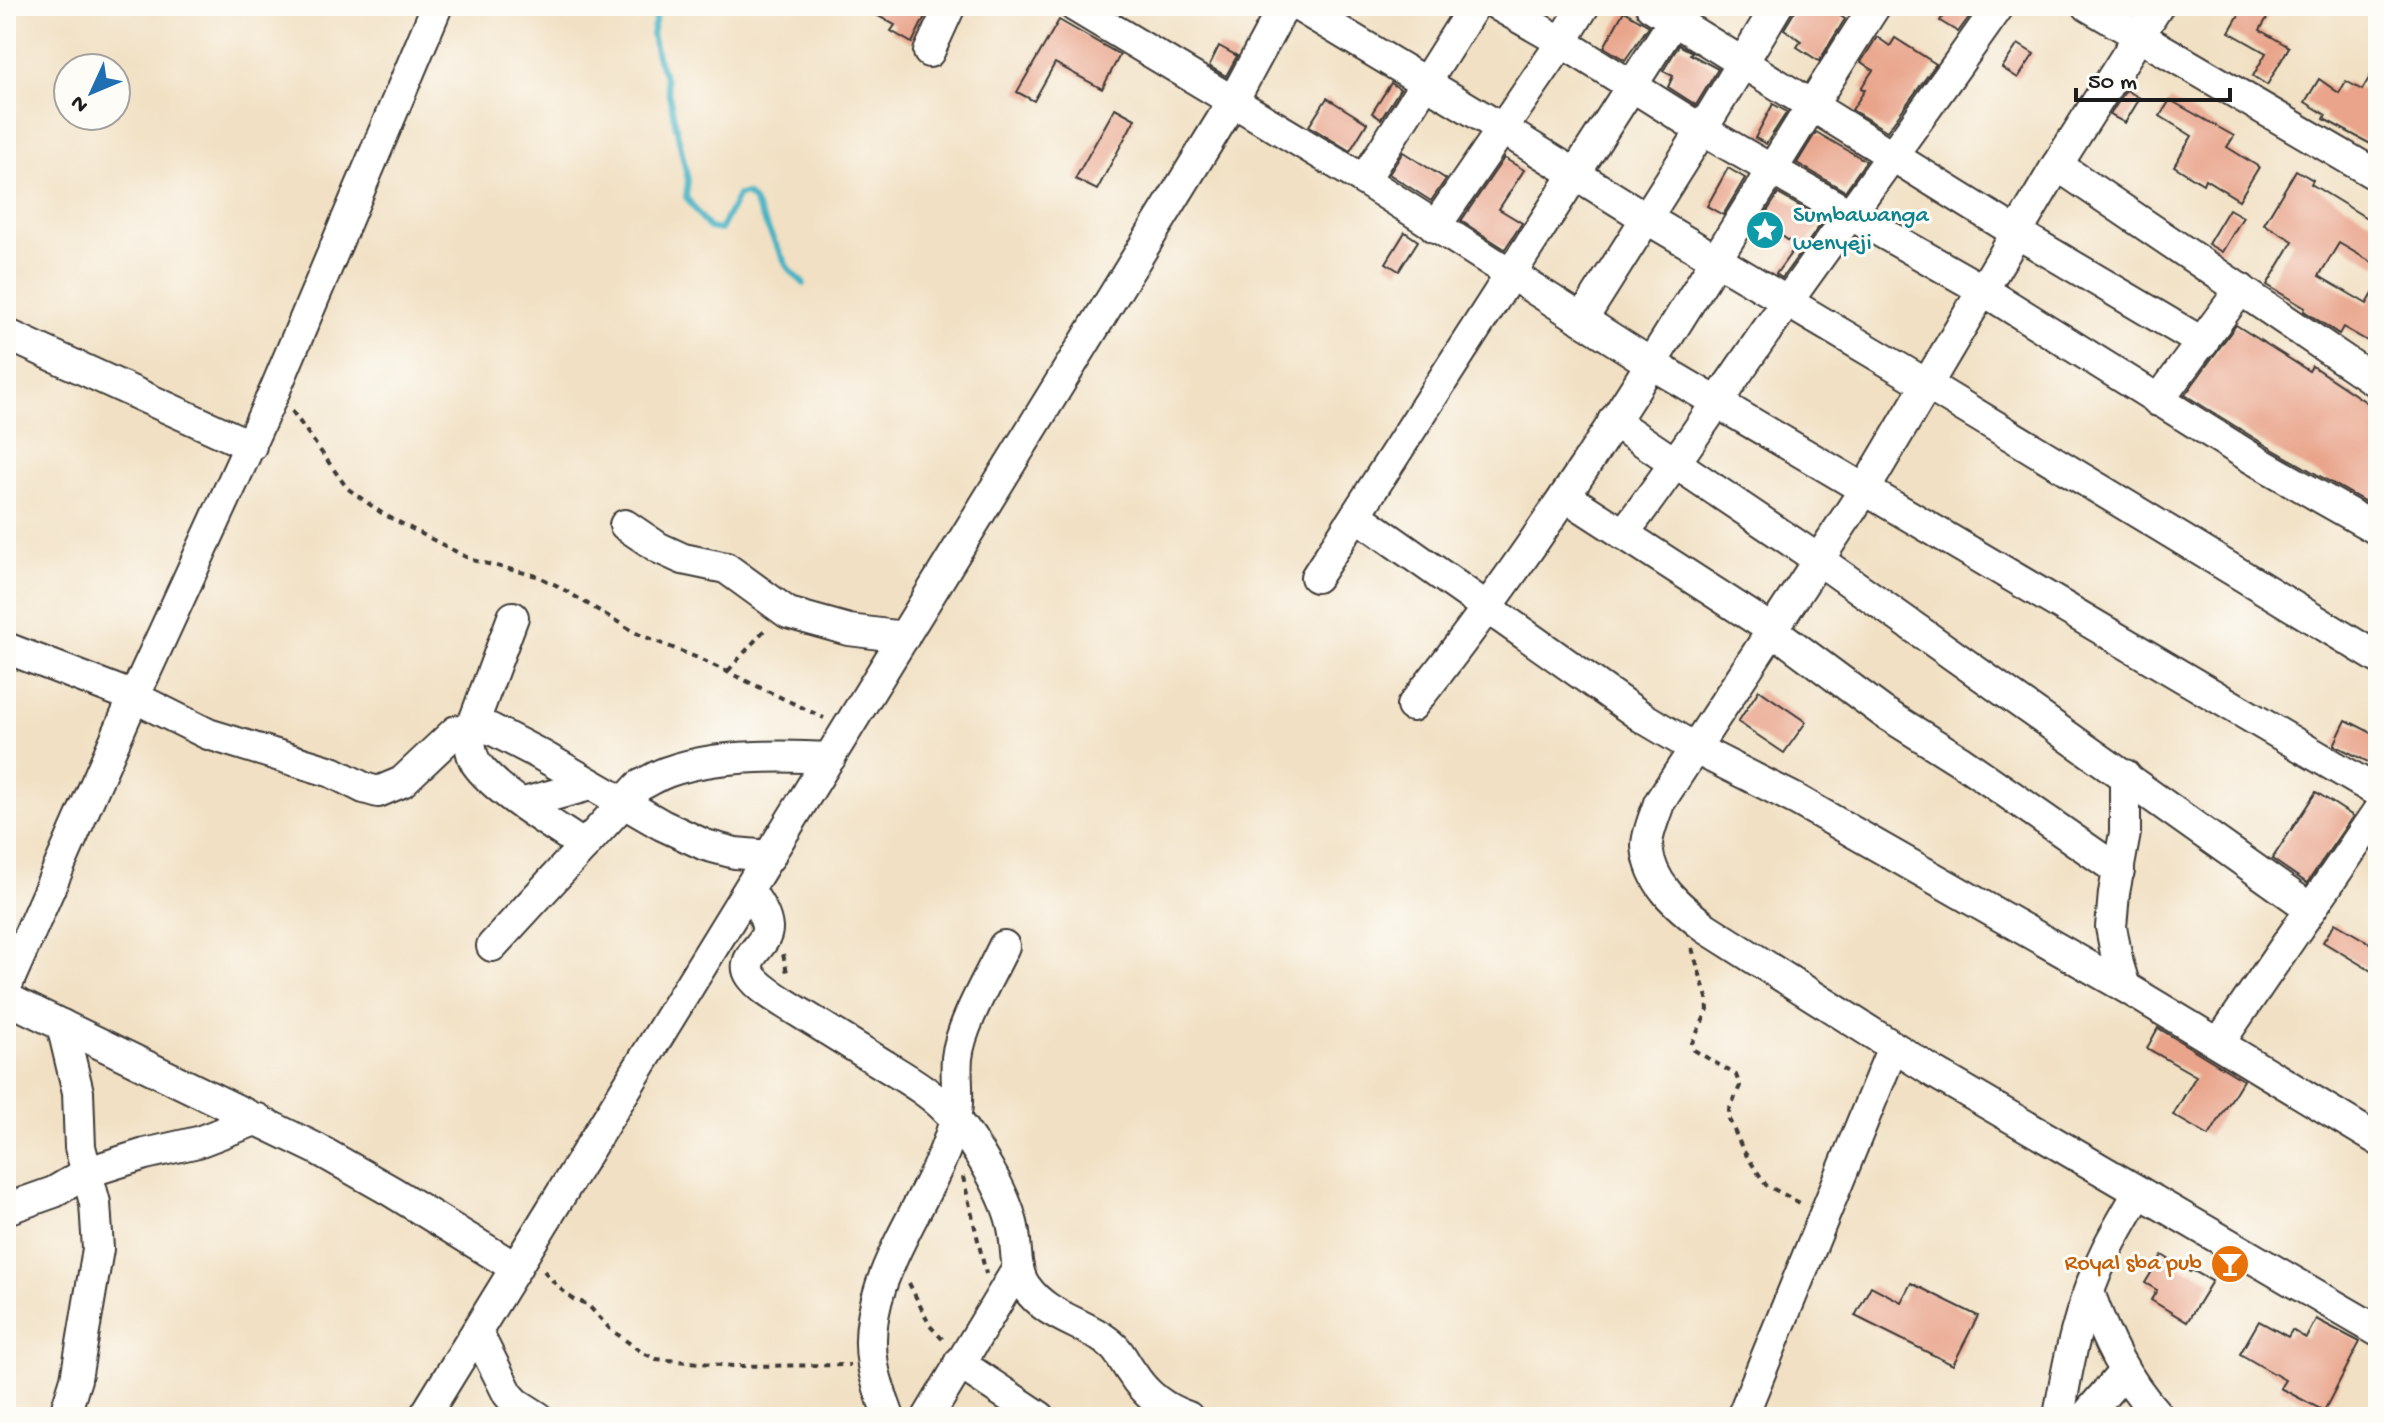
<svg xmlns="http://www.w3.org/2000/svg" width="2384" height="1423" font-family="'Gochi Hand',sans-serif">
<style>
.lines{fill:none;stroke-linecap:round;stroke-linejoin:round}
.stream{stroke:#45b2c3;stroke-width:6}
.building{fill:#e9a48b}
.minor-casing{stroke:#3c3935;stroke-width:34}
.path{stroke:#3c3935;stroke-width:4;stroke-dasharray:6 6;stroke-linecap:butt}
.minor{stroke:#fff;stroke-width:30}
.labels{text-anchor:middle;dominant-baseline:central;stroke-width:6;stroke-linejoin:round;paint-order:stroke}
.culture-label{font-size:24px;fill:#0d838f;stroke:#fdfcf7;text-anchor:start}
.food-label{font-size:24px;fill:#c56008;stroke:#fdfcf7;text-anchor:end}
</style>
<rect width="100%" height="100%" fill="#fdfcf7"/>
<filter id="ink" filterUnits="userSpaceOnUse"><feTurbulence type="fractalNoise" baseFrequency=".0125" numOctaves="2"/><feDisplacementMap in="SourceGraphic" scale="16" xChannelSelector="R" yChannelSelector="G"/><feConvolveMatrix kernelMatrix="1 2 1 2 8 2 1 2 1" color-interpolation-filters="sRGB"/></filter>
<filter id="wash" filterUnits="userSpaceOnUse"><feTurbulence type="fractalNoise" baseFrequency=".006" numOctaves="4" result="noise"/><feDisplacementMap in="SourceGraphic" scale="32" xChannelSelector="R" yChannelSelector="G"/><feGaussianBlur stdDeviation="1.8" result="paint"/><feColorMatrix in="noise" values="0 0 0 0 0 0 0 0 0 0 0 0 0 0 0 0 0 1.4 0 .05"/><feComposite in="paint" operator="in"/></filter>
<g filter="url(#wash)">
<rect width="100%" height="100%" fill="#f1e0c3"/>
<g class="lines">
<polyline class="stream" points="659,6 652,34 657,56 665,77 688,180 686,197 709,228 720,230 738,195 746,194 753,200 788,268 804,284"/>
</g>
<g id="blocks">
<g class="building">
<polygon points="860,6 930,6 912,43 891,31 895,25"/>
<polygon points="1798,6 1825,6 1845,19 1819,61 1797,47 1801,41 1784,29"/>
<polygon points="1949,6 1962,6 1972,13 1958,32 1940,21"/>
<polygon points="2244,6 2274,6 2260,30 2289,47 2267,85 2253,76 2266,53 2229,32"/>
<polygon points="1624,11 1649,26 1625,60 1604,47"/>
<polygon points="1059,20 1120,55 1102,89 1055,63 1034,101 1017,92"/>
<polygon points="1877,37 1890,46 1895,38 1936,64 1887,131 1852,110 1865,90 1861,88 1873,70 1861,62"/>
<polygon points="2018,44 2034,54 2018,78 2002,68"/>
<polygon points="1679,45 1692,52 1690,54 1718,69 1696,105 1668,87 1673,76 1663,71"/>
<polygon points="1219,46 1237,56 1226,76 1209,66"/>
<polygon points="2378,63 2378,148 2324,119 2326,115 2305,102 2319,79 2339,93 2346,81 2362,90"/>
<polygon points="1391,83 1400,89 1381,119 1372,113"/>
<polygon points="2126,90 2140,98 2125,123 2110,115"/>
<polygon points="1327,98 1367,123 1350,151 1309,126"/>
<polygon points="2170,100 2234,136 2227,147 2259,167 2239,200 2205,179 2203,184 2174,166 2192,136 2160,116"/>
<polygon points="1773,104 1787,112 1766,144 1755,138"/>
<polygon points="1115,108 1135,119 1097,190 1075,179"/>
<polygon points="1816,132 1866,161 1845,191 1797,163"/>
<polygon points="1403,152 1446,179 1431,201 1389,174"/>
<polygon points="1504,158 1524,170 1499,209 1522,223 1505,249 1461,221"/>
<polygon points="1728,168 1745,178 1723,215 1707,206"/>
<polygon points="2296,170 2313,180 2311,184 2378,225 2378,266 2339,243 2319,276 2367,304 2378,285 2378,347 2343,327 2339,334 2304,311 2305,308 2267,285 2293,241 2264,224"/>
<polygon points="1778,194 1824,220 1782,278 1776,274 1796,246 1761,221"/>
<polygon points="2229,209 2243,217 2222,252 2208,244"/>
<polygon points="1405,232 1418,241 1399,271 1386,263"/>
<polygon points="2236,325 2309,371 2312,366 2378,410 2378,509 2267,446 2185,395"/>
<polygon points="1759,690 1806,722 1784,753 1738,722"/>
<polygon points="2346,720 2378,736 2378,767 2334,745"/>
<polygon points="2316,792 2353,816 2307,883 2272,859"/>
<polygon points="2335,923 2378,948 2378,975 2323,942"/>
<polygon points="2158,1028 2243,1080 2209,1136 2173,1115 2196,1076 2147,1048"/>
<polygon points="2162,1255 2190,1272 2192,1270 2212,1281 2187,1322 2151,1300 2157,1290 2145,1283"/>
<polygon points="1911,1283 1978,1316 1953,1365 1855,1316 1871,1286 1901,1302"/>
<polygon points="2316,1319 2360,1342 2324,1411 2280,1388 2285,1380 2240,1354 2259,1321 2288,1337 2292,1330 2306,1338"/>
</g>
</g>
</g>
<g filter="url(#ink)">
<use href="#blocks" fill-opacity="0" stroke="#3c3935" stroke-width="2"/>
<g class="lines">
<defs>
<g id="minor">
<polyline points="1074,6 1364,180 1650,363 2378,792"/>
<polyline points="1298,6 1501,128 1646,218 1926,384 2378,658"/>
<polyline points="1499,6 1562,42 1702,130 1983,290 2255,460 2378,530"/>
<polyline points="1651,6 2017,233 2203,343"/>
<polyline points="2088,6 2378,176"/>
<path d="M 2158,6 L 2057,165 L 1865,489 L 1659,803 C 1655,816 1647,833 1647,846 C 1650,884 1678,906 1706,928 L 1935,1073 L 2378,1331"/>
<polyline points="929,52 950,6"/>
<polyline points="2057,165 2378,383"/>
<polyline points="1364,180 1474,6"/>
<polyline points="1435,227 1562,42 1584,6"/>
<polyline points="1582,320 1702,130 1777,6"/>
<polyline points="6,334 251,446"/>
<polyline points="2158,401 2241,289"/>
<polyline points="1613,421 1819,560 2311,909"/>
<polyline points="1565,496 1774,631 1883,712 1961,761 2119,871"/>
<polyline points="1356,515 1642,717 1696,749 1797,800 2125,987 2378,1140"/>
<polyline points="625,525 659,548 683,559 726,568 788,613 849,630 904,637"/>
<path d="M 1623,534 C 1681,459 1731,379 1787,302 C 1858,203 1929,105 1999,6"/>
<polyline points="1316,577 1683,6"/>
<path d="M 513,617 L 472,727 C 470,740 469,751 476,763 C 496,792 554,825 584,846"/>
<polyline points="6,648 134,697 208,734 332,772 364,788 378,792 402,782 456,731 472,727 491,729 541,755 662,825 705,845 735,853 770,856"/>
<path d="M 1412,706 C 1587,487 1723,241 1875,6"/>
<polyline points="2125,775 2125,833 2114,893 2111,927 2118,964 2125,987"/>
<polyline points="524,803 590,785"/>
<path d="M 749,890 C 756,901 766,914 767,928 C 768,946 738,957 751,976 C 760,989 780,1000 794,1009 C 823,1027 852,1045 881,1063 C 907,1079 934,1094 954,1118 C 975,1144 1004,1190 1012,1223 C 1018,1244 1013,1270 1026,1287 C 1048,1319 1088,1322 1115,1348 C 1122,1356 1126,1365 1132,1373 C 1145,1394 1164,1409 1188,1417"/>
<path d="M 492,946 L 639,786 C 648,782 658,775 667,772 C 713,755 781,755 830,758"/>
<polyline points="6,987 134,697 275,390 437,6"/>
<polyline points="6,998 317,1149 391,1191 516,1268"/>
<polyline points="62,1025 78,1092 80,1147 95,1203 98,1249 76,1379 64,1417"/>
<polyline points="2219,1043 2378,811"/>
<polyline points="6,1209 54,1192 88,1172 145,1154 198,1142 258,1119"/>
<path d="M 2089,1292 C 2106,1340 2124,1378 2159,1417"/>
<polyline points="477,1332 508,1394 516,1403 538,1417"/>
<polyline points="959,1363 1040,1417"/>
<polyline points="424,1417 1232,103 1284,6"/>
<path d="M 889,1417 C 883,1400 876,1383 873,1365 C 857,1278 936,1199 955,1119 C 960,1099 955,1078 957,1058 C 960,1026 990,976 1004,946"/>
<polyline points="928,1417 1018,1268"/>
<polyline points="1742,1417 1893,1047"/>
<path d="M 2059,1417 C 2068,1360 2080,1303 2106,1251 C 2116,1231 2128,1211 2139,1192"/>
<polyline points="2085,1417 2124,1372"/>
</g>
</defs>
<use href="#minor" class="minor-casing"/>
<g class="path">
<polyline points="292,411 347,488 383,514 472,560 537,576 556,585 638,634 698,658 824,718"/>
<polyline points="728,671 767,627"/>
<polyline points="1692,948 1707,998 1708,1010 1692,1043 1694,1050 1736,1075 1740,1086 1729,1110 1729,1119 1743,1150 1766,1185 1802,1204"/>
<polyline points="783,954 788,977"/>
<polyline points="963,1177 986,1274"/>
<polyline points="544,1271 558,1287 573,1299 587,1304 610,1329 643,1353 656,1359 733,1366 850,1365"/>
<polyline points="909,1283 930,1326 945,1342"/>
</g>
<use href="#minor" class="minor"/>
</g>
</g>
<defs>
<symbol id="sight-disc" viewBox="-11 -11 22 22"><circle r="9.5" fill="#0f9aa8" stroke="#fdfcf7"/><path d="M0-6L1.8-2.2L6-1.7L2.9 1.2L3.7 5.4L0 3.3L-3.7 5.4L-2.9 1.2L-6-1.7L-1.8-2.2Z" fill="#fff"/></symbol>
<symbol id="bar-disc" viewBox="-11 -11 22 22"><circle r="9.5" fill="#e8710a" stroke="#fdfcf7"/><path d="M-6-5H6L.8 .8V4.5H3.5V6h-7V4.5H-.8V.8Z" fill="#fff"/></symbol>
</defs>
<g fill-rule="evenodd">
<use href="#sight-disc" x="1743" y="208" width="44" height="44"/>
<use href="#bar-disc" x="2208" y="1242" width="44" height="44"/>
</g>
<g class="labels">
<g class="culture-label">
<text x="1793" y="216">Sumbawanga<tspan x="1793" dy="28">wenyeji</tspan></text>
</g>
<g class="food-label">
<text x="2202" y="1264">Royal sba pub</text>
</g>
</g>
<rect width="2384" height="1423" fill="none" stroke="#fdfcf7" stroke-width="32"/>
<g transform="translate(92 92) rotate(226)"><circle r="38" fill="#fdfcf7" stroke="#a3a29f" stroke-width="2"/>
<path d="M0-6L14 30L0 20L-14 30Z" fill="#1f6fb2"/>
<text y="-12" font-size="22" font-weight="bold" text-anchor="middle" fill="#1c1c1c">N</text>
</g>
<path d="M2076 88v12h154v-12" fill="none" stroke="#1c1c1c" stroke-width="4"/>
<text x="2088" y="88" font-size="24" fill="#1c1c1c" stroke="#fdfcf7" stroke-width="6" paint-order="stroke">50 m</text>
</svg>
